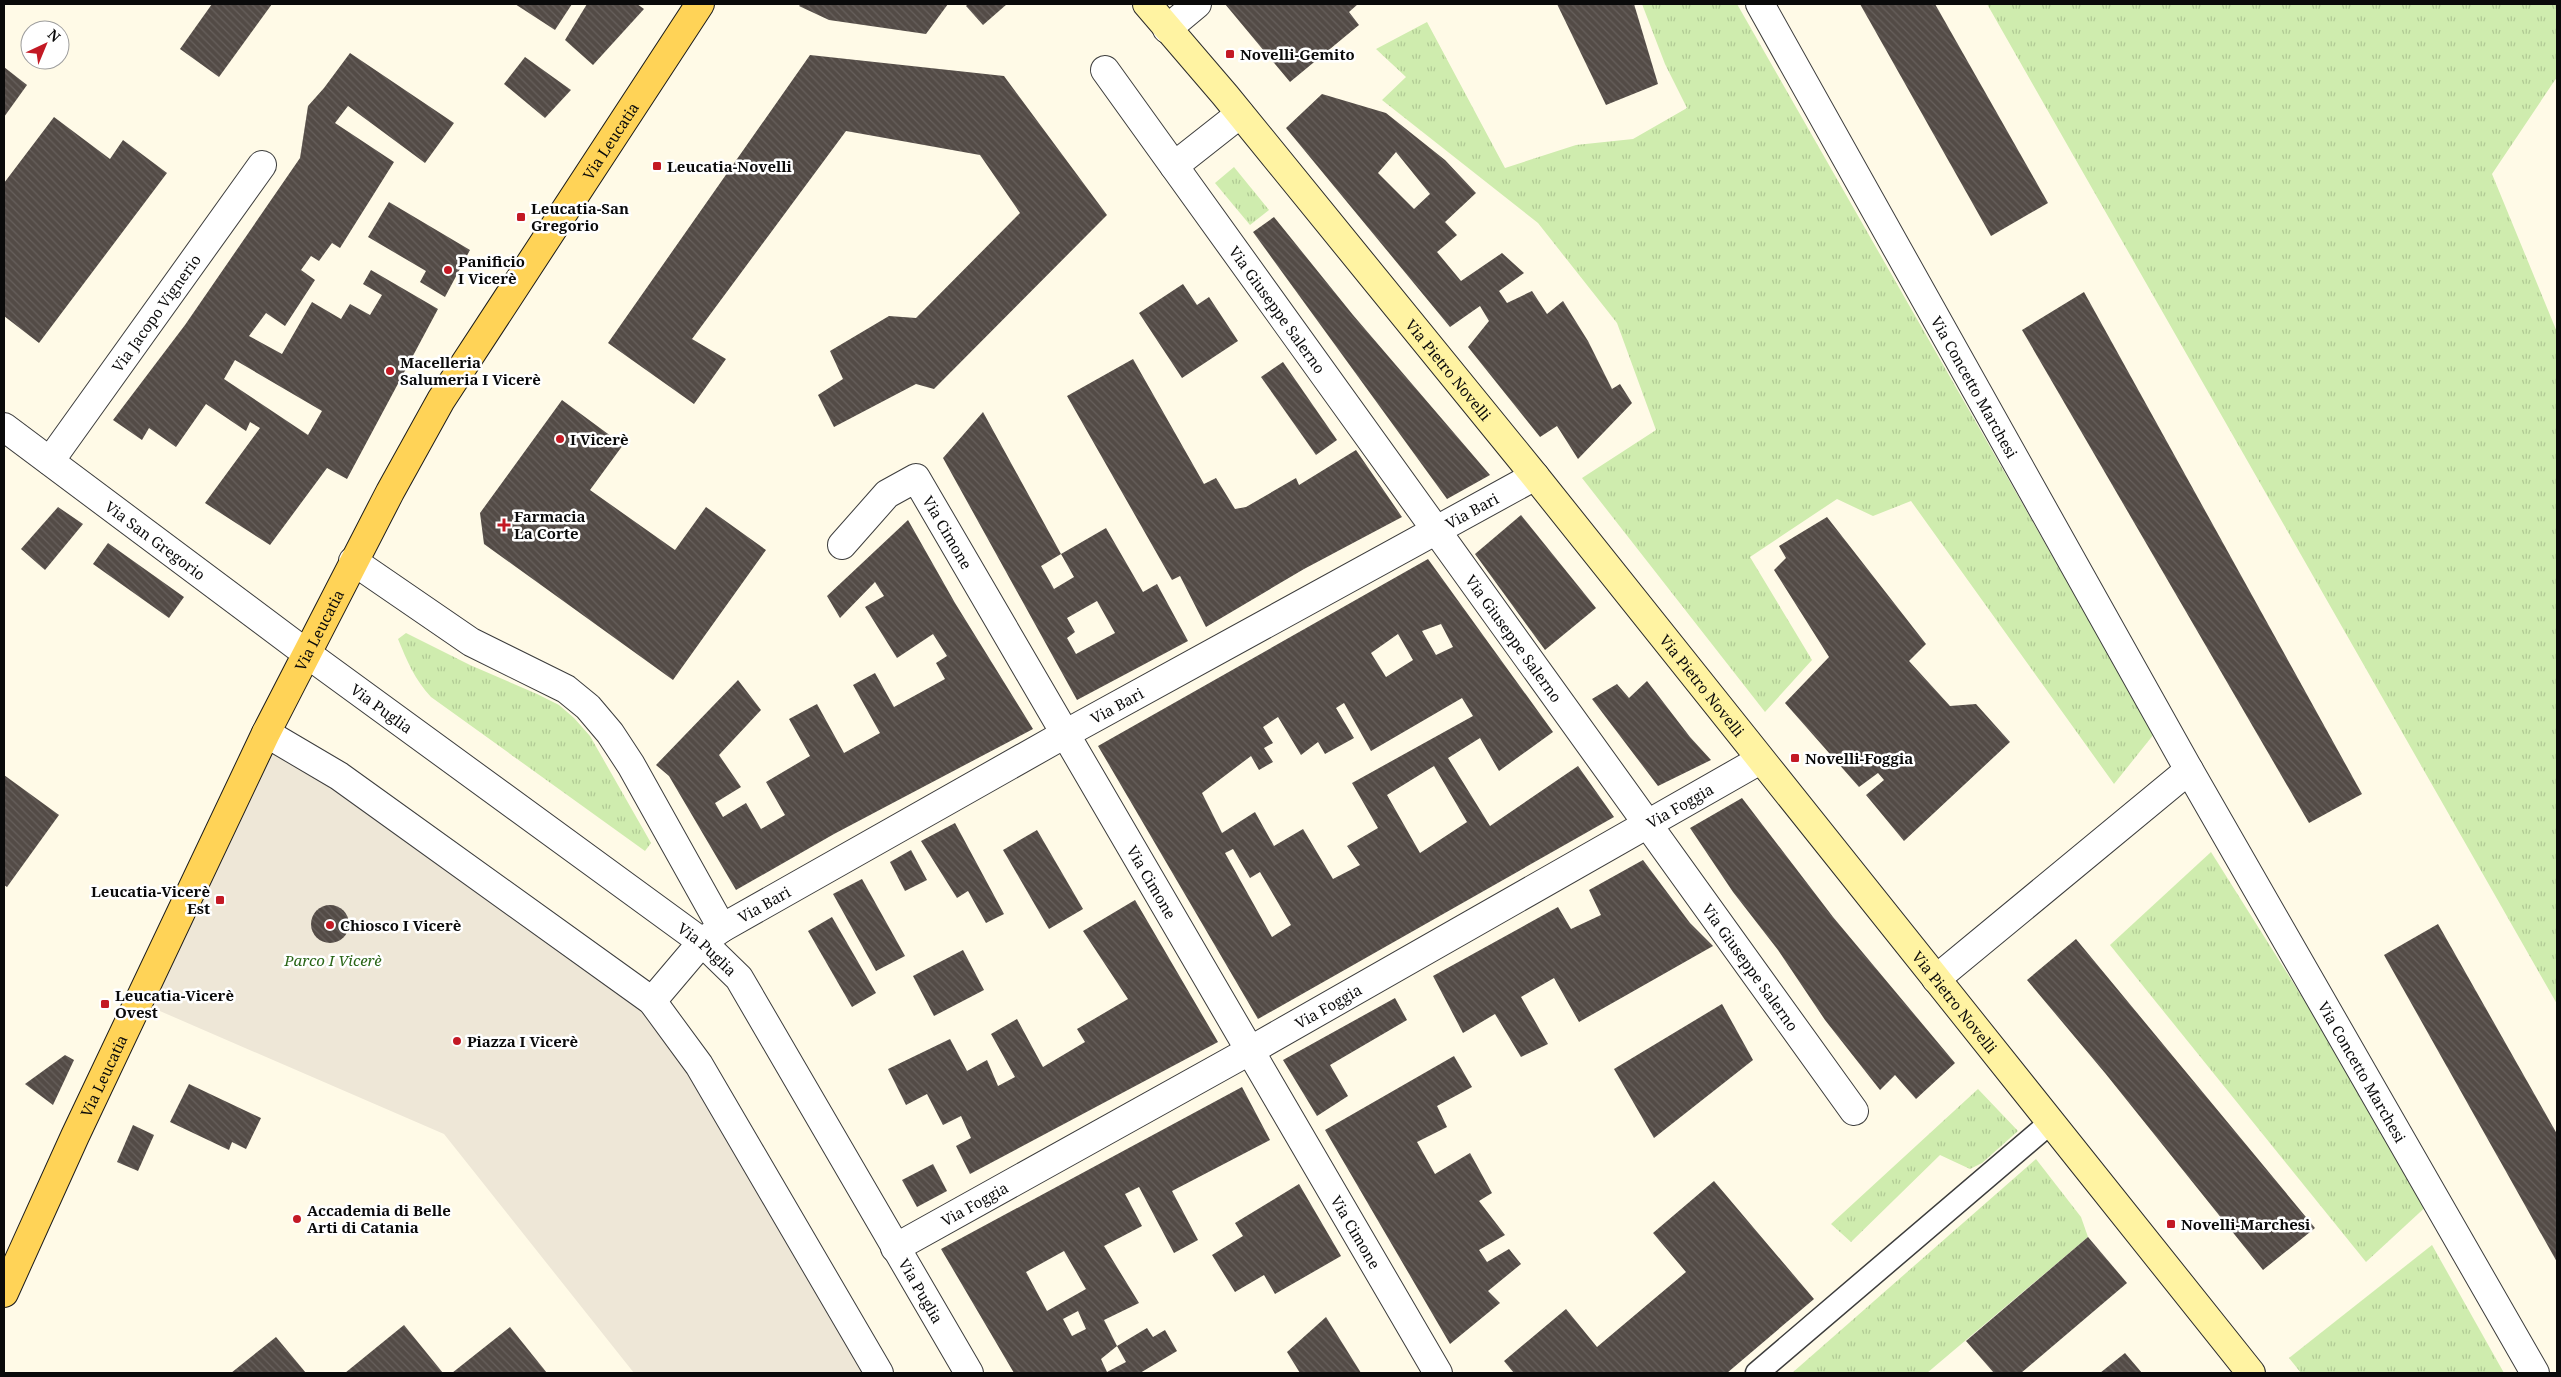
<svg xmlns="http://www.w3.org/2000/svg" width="2561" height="1377" font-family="'Noto Serif',serif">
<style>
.grass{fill:url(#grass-tufts)}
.plaza{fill:#eee7d7}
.building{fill:url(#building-back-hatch);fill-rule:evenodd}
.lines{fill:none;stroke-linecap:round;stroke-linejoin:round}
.service-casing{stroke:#3d3d3d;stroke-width:25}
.minor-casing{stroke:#3d3d3d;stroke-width:30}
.secondary-casing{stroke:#2c2c2c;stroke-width:30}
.primary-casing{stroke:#1b1b1b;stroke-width:30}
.service{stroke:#fff;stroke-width:22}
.minor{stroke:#fff;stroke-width:28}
.secondary{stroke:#fff3a2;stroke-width:28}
.primary{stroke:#ffd357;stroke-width:28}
.poi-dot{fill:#c31924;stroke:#fff;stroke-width:2}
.labels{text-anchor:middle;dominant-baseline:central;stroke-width:5;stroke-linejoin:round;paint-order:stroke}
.poi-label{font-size:15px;font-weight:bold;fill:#0a0a0a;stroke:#fff;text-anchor:start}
.street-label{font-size:15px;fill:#0a0a0a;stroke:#fff}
.park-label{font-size:15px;font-style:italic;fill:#296517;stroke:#fff}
</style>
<defs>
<pattern id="grass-tufts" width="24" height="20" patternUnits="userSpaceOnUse" patternTransform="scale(1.25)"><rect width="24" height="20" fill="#cfecae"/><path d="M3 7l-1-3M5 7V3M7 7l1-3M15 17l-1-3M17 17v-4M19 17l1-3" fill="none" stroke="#b0c994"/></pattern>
<pattern id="building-back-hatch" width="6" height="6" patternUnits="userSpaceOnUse" patternTransform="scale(1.25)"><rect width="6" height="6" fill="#534b46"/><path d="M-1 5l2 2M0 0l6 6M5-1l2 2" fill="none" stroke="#67605c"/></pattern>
</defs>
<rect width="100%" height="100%" fill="#fffae7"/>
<g class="grass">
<polygon points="1642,4 1737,4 2154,734 2114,784 1911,501 1873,516 1837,499 1750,557 1812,660 1765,712 1582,478 1656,430 1617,323 1538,223 1382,100 1406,77 1376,49 1427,22 1505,168 1576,145 1633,139 1687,108 1665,64"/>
<polygon points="1987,4 2557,4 2557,77 2492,174 2557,332 2557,1004"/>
<polygon points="1234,167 1269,210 1250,225 1215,183"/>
<path d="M 406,633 L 470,665 L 537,694 L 559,705 L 574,718 L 590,736 L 651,843 L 645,851 L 431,697 C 415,680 407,661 398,639 Z"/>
<polygon points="2211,852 2431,1202 2366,1262 2110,945"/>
<polygon points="1978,1089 2018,1131 1982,1163 1970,1169 1940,1155 1851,1242 1831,1224"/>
<polygon points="2036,1159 2081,1217 2088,1237 1927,1373 1792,1373"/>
<polygon points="2432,1245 2504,1373 2301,1373 2289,1358"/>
</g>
<polygon class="plaza" points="266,733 652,1001 879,1373 634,1373 444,1134 139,1002"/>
<g class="building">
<polygon points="212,4 272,4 219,77 180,49"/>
<polygon points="515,4 572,4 555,30"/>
<polygon points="587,4 637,4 644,9 593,65 565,40"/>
<polygon points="801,4 948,4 926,34 829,20 799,6"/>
<polygon points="968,4 1007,4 983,25 966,6"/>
<polygon points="1225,4 1358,4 1349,12 1359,25 1290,82"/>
<polygon points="1557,4 1634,4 1658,84 1606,105"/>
<polygon points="1860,4 1935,4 2048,203 1991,236"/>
<path d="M 350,53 L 454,123 L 425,163 L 348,106 L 335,123 L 394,162 L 340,248 L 332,243 L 319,261 L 311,256 L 301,270 L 315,280 L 285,326 L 266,313 L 249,336 L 282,354 L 312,302 L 341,319 L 350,304 L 370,315 L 382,295 L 363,284 L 371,270 L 438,309 L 347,479 L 327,468 L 270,545 L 205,503 L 260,428 L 250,422 L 246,431 L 206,404 L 176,447 L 149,428 L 142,440 L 113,420 L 185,325 L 300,158 L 308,106 L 324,88 ZM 235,360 L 322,411 L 308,435 L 224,379 Z"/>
<polygon points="810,55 1004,76 1107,215 934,389 916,384 834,427 818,395 843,379 830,351 889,316 916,318 1020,213 980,155 846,131 692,339 726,359 694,404 608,343"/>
<polygon points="525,57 571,90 545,118 504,84"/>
<polygon points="4,67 27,85 4,117"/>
<path d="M 1322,94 L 1386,113 L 1445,160 L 1476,193 L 1445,222 L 1457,235 L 1437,252 L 1461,281 L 1502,253 L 1524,273 L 1499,291 L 1507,303 L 1532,291 L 1547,314 L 1563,301 L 1588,341 L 1612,389 L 1620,384 L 1632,403 L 1578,459 L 1557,426 L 1540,437 L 1468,347 L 1489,321 L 1480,306 L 1450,327 L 1286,128 ZM 1396,152 L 1430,194 L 1414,209 L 1378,173 Z"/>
<polygon points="54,117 110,159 123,140 167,173 39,343 4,316 4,183"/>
<polygon points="389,202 470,250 445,297 420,282 426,271 368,237"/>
<polygon points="1274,217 1353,315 1490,475 1447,499 1253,232"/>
<polygon points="1183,284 1197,305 1209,297 1238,341 1182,378 1139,313"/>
<polygon points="2084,292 2362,794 2309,823 2022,330"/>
<polygon points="1133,359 1204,484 1216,478 1235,509 1246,507 1296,478 1299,485 1356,450 1402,517 1304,569 1206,627 1180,576 1172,580 1067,396"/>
<polygon points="1283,362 1337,440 1316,455 1261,377"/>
<polygon points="562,400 623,445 590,490 675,550 706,507 766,550 673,680 484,544 480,513"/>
<path d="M 983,412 L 1061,554 L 1041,566 L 1054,589 L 1074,577 L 1061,554 L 1106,528 L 1143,592 L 1157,584 L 1188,641 L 1077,700 L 943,458 ZM 1097,601 L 1115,633 L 1076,654 L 1067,638 L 1075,632 L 1067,618 Z"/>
<polygon points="58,507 83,524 45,570 21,549"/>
<polygon points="1521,515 1596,608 1545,650 1475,554"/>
<polygon points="1827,517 1926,644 1909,661 1950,706 1976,704 2010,742 1904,841 1866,795 1884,780 1878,773 1859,787 1785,703 1829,657 1774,570 1786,558 1779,546"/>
<polygon points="908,520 955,603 1033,729 834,834 736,890 669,776 656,765 738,680 761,710 719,755 741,787 715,803 723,817 746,803 761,829 785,815 766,782 810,756 789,719 817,704 844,753 880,733 853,685 875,673 894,707 945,679 936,663 947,656 933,634 897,658 865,607 884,596 875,582 840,618 827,596"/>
<polygon points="108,543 184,597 169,618 93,564"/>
<path d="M 1428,559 L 1553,732 L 1499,771 L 1480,738 L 1448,758 L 1490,826 L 1578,766 L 1614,817 L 1258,1019 L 1098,746 ZM 1441,624 L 1453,647 L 1436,655 L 1422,631 ZM 1398,634 L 1413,660 L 1386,677 L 1371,653 ZM 1462,698 L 1473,716 L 1352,783 L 1378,828 L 1347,846 L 1360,865 L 1333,879 L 1303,829 L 1274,846 L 1255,812 L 1222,833 L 1202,793 L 1251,756 L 1259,770 L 1273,762 L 1264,748 L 1273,743 L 1263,727 L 1278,717 L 1301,755 L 1318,742 L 1325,754 L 1354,738 L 1336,708 L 1344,703 L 1371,751 ZM 1434,766 L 1467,822 L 1420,853 L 1387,795 ZM 1233,849 L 1250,878 L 1260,872 L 1291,925 L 1272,937 L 1225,853 Z"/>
<polygon points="1647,681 1690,737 1711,760 1658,786 1592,699 1617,684 1629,698"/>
<polygon points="4,775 59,815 7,887 4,885"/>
<polygon points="1742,798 1833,917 1955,1063 1916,1099 1895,1075 1880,1090 1825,1020 1778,950 1733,892 1690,828"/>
<polygon points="955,823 1004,914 986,923 968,891 957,898 921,841"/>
<polygon points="1037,830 1083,909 1049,929 1003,850"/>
<polygon points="911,850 927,880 905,891 890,862"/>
<polygon points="1643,860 1690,923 1713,946 1579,1022 1554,978 1521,997 1548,1044 1521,1057 1495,1014 1463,1033 1433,976 1558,907 1571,929 1601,915 1589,890"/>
<polygon points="862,879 905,956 876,971 833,894"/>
<polygon points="1135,900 1218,1042 970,1174 956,1146 971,1138 961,1116 943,1125 927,1094 906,1105 888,1069 950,1039 967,1071 987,1060 998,1086 1015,1077 991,1034 1017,1019 1043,1067 1085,1042 1077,1029 1128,999 1083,931"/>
<circle cx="330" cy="924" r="19"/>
<polygon points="832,917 876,993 852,1007 808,931"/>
<polygon points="2438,924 2557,1134 2557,1262 2384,955"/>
<polygon points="2076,939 2315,1228 2263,1270 2105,1073 2027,980"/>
<polygon points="963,950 984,990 934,1016 913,976"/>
<polygon points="1395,998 1407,1020 1330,1065 1348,1096 1317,1116 1283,1060"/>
<polygon points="1722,1004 1753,1060 1654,1138 1614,1069"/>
<polygon points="65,1055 74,1060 53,1105 25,1084"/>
<polygon points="1454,1056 1472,1087 1437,1106 1447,1127 1417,1142 1435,1174 1470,1153 1492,1193 1479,1201 1505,1235 1479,1250 1487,1262 1509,1249 1521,1264 1488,1291 1500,1303 1450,1344 1325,1130"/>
<polygon points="189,1084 261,1118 246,1149 232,1142 229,1150 170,1122"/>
<path d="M 1242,1087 L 1270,1140 L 1172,1191 L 1198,1240 L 1174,1253 L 1139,1187 L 1125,1194 L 1142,1226 L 1104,1246 L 1139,1303 L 1104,1320 L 1117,1346 L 1147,1328 L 1153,1337 L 1165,1330 L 1177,1351 L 1140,1373 L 1014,1373 L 941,1249 ZM 1064,1251 L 1086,1289 L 1047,1311 L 1026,1272 ZM 1078,1311 L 1086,1329 L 1072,1336 L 1063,1319 ZM 1117,1346 L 1126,1362 L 1107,1372 L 1101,1359 Z"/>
<polygon points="133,1125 154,1135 138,1171 117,1162"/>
<polygon points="933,1164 947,1191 917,1207 902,1180"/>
<polygon points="1714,1181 1814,1299 1727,1373 1514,1373 1504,1361 1566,1309 1597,1347 1686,1272 1653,1233"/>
<polygon points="1299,1184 1341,1256 1275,1294 1264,1275 1235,1292 1212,1255 1243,1236 1235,1223"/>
<polygon points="2088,1237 2127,1283 2021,1373 1994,1373 1966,1341"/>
<polygon points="1326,1317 1361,1373 1300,1373 1287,1352"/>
<polygon points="404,1325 443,1373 345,1373"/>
<polygon points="510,1327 547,1373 452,1373"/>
<polygon points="276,1337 306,1373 231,1373"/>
<polygon points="2125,1353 2142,1373 2100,1373"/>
</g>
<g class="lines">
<defs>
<polyline id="service" points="1757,1373 2050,1123"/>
<g id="minor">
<path id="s1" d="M 1760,4 L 2189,770 L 1936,979"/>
<polyline points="1167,29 1197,4"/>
<polyline points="1105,70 1174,166"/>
<path id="s2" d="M 1240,114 L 1174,166 L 1854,1111"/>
<path id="s3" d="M 4,427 L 306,653 L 702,942 L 739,978 L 969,1373"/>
<path id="s4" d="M 50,461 L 262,165"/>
<path id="s5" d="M 842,545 L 887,494 L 916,478 L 1438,1373"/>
<polyline points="353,561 471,642 566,689 588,707 610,733 631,765 722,928"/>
<polyline points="266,733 339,776 652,1001 699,1065 879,1373"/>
<path id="s6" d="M 2189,770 L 2535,1373"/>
<path id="s7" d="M 652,1001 L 702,942 L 722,928 L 1065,734 L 1535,476"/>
<path id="s8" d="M 895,1248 L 1251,1050 L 1760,760"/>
</g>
<g id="secondary">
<path id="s9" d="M 1147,4 L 1225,95 L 1535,476 L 2251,1373"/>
</g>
<g id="primary">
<path id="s10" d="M 4,1293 L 75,1136 L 266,733 L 390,492 L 441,400 L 700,4"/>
</g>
</defs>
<use href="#service" class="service-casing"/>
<use href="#minor" class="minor-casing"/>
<use href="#secondary" class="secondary-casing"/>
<use href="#primary" class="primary-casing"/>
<use href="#service" class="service"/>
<use href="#minor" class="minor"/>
<use href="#secondary" class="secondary"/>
<use href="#primary" class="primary"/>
</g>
<g class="poi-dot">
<rect x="1225" y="49" width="10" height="10" rx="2.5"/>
<rect x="652" y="161" width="10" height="10" rx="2.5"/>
<rect x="516" y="212" width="10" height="10" rx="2.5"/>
<circle cx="448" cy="270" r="5"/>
<circle cx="390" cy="371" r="5"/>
<circle cx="560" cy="439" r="5"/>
<path d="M501.5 517.5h5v5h5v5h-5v5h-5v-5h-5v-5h5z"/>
<rect x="1790" y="753" width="10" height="10" rx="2.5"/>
<rect x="215" y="895" width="10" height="10" rx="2.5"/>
<circle cx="330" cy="925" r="5"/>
<rect x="100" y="999" width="10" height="10" rx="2.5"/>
<circle cx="457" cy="1041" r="5"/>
<circle cx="297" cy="1219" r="5"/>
<rect x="2166" y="1219" width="10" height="10" rx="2.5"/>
</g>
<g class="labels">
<g class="poi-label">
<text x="1240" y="54">Novelli-Gemito</text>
<text x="667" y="166">Leucatia-Novelli</text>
<text x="531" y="208">Leucatia-San<tspan x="531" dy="17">Gregorio</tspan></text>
<text x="458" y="261">Panificio<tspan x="458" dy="17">I Vicerè</tspan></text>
<text x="400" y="362">Macelleria<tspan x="400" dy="17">Salumeria I Vicerè</tspan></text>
<text x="570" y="439">I Vicerè</text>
<text x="514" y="516">Farmacia<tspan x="514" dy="17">La Corte</tspan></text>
<text x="1805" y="758">Novelli-Foggia</text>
<text x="210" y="891" text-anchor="end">Leucatia-Vicerè<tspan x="210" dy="17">Est</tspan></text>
<text x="340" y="925">Chiosco I Vicerè</text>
<text x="115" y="995">Leucatia-Vicerè<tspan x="115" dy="17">Ovest</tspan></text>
<text x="467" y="1041">Piazza I Vicerè</text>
<text x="307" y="1210">Accademia di Belle<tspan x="307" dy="17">Arti di Catania</tspan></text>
<text x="2181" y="1224">Novelli-Marchesi</text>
</g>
<g class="street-label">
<text stroke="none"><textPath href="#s10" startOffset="1304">Via Leucatia</textPath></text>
<text stroke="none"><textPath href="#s2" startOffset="261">Via Giuseppe Salerno</textPath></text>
<text stroke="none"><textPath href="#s4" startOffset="182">Via Jacopo Vignerio</textPath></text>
<text stroke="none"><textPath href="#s9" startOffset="474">Via Pietro Novelli</textPath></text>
<text stroke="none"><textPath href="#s1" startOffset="439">Via Concetto Marchesi</textPath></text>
<text stroke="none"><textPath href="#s7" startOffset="960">Via Bari</textPath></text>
<text stroke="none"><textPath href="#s5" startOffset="164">Via Cimone</textPath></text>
<text stroke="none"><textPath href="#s3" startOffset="189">Via San Gregorio</textPath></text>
<text stroke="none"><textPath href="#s10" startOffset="734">Via Leucatia</textPath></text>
<text stroke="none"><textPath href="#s2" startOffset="666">Via Giuseppe Salerno</textPath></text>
<text stroke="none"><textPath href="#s9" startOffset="879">Via Pietro Novelli</textPath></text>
<text stroke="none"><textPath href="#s7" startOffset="555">Via Bari</textPath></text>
<text stroke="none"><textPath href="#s3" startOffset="471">Via Puglia</textPath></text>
<text stroke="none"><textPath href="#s8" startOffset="901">Via Foggia</textPath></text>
<text stroke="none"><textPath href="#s5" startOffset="569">Via Cimone</textPath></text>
<text stroke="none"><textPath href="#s7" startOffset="150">Via Bari</textPath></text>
<text stroke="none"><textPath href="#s3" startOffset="876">Via Puglia</textPath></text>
<text stroke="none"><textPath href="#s2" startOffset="1071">Via Giuseppe Salerno</textPath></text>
<text stroke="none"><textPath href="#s9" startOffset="1284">Via Pietro Novelli</textPath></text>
<text stroke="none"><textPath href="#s8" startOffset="496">Via Foggia</textPath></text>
<text stroke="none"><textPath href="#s6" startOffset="348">Via Concetto Marchesi</textPath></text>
<text stroke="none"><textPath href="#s10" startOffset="239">Via Leucatia</textPath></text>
<text stroke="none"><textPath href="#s8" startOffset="91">Via Foggia</textPath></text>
<text stroke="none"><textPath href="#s5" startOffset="974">Via Cimone</textPath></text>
<text stroke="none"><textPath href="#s3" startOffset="1281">Via Puglia</textPath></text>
</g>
<g class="park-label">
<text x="333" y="960">Parco I Vicerè</text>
</g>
</g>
<rect width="2561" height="1377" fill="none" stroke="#0a0a0a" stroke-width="10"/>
<g transform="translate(45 45) rotate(44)"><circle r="24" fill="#ffffff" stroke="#9d9d9d"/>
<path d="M0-4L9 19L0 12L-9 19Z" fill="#c31924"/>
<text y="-8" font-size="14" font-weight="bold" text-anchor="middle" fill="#0a0a0a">N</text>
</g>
</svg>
